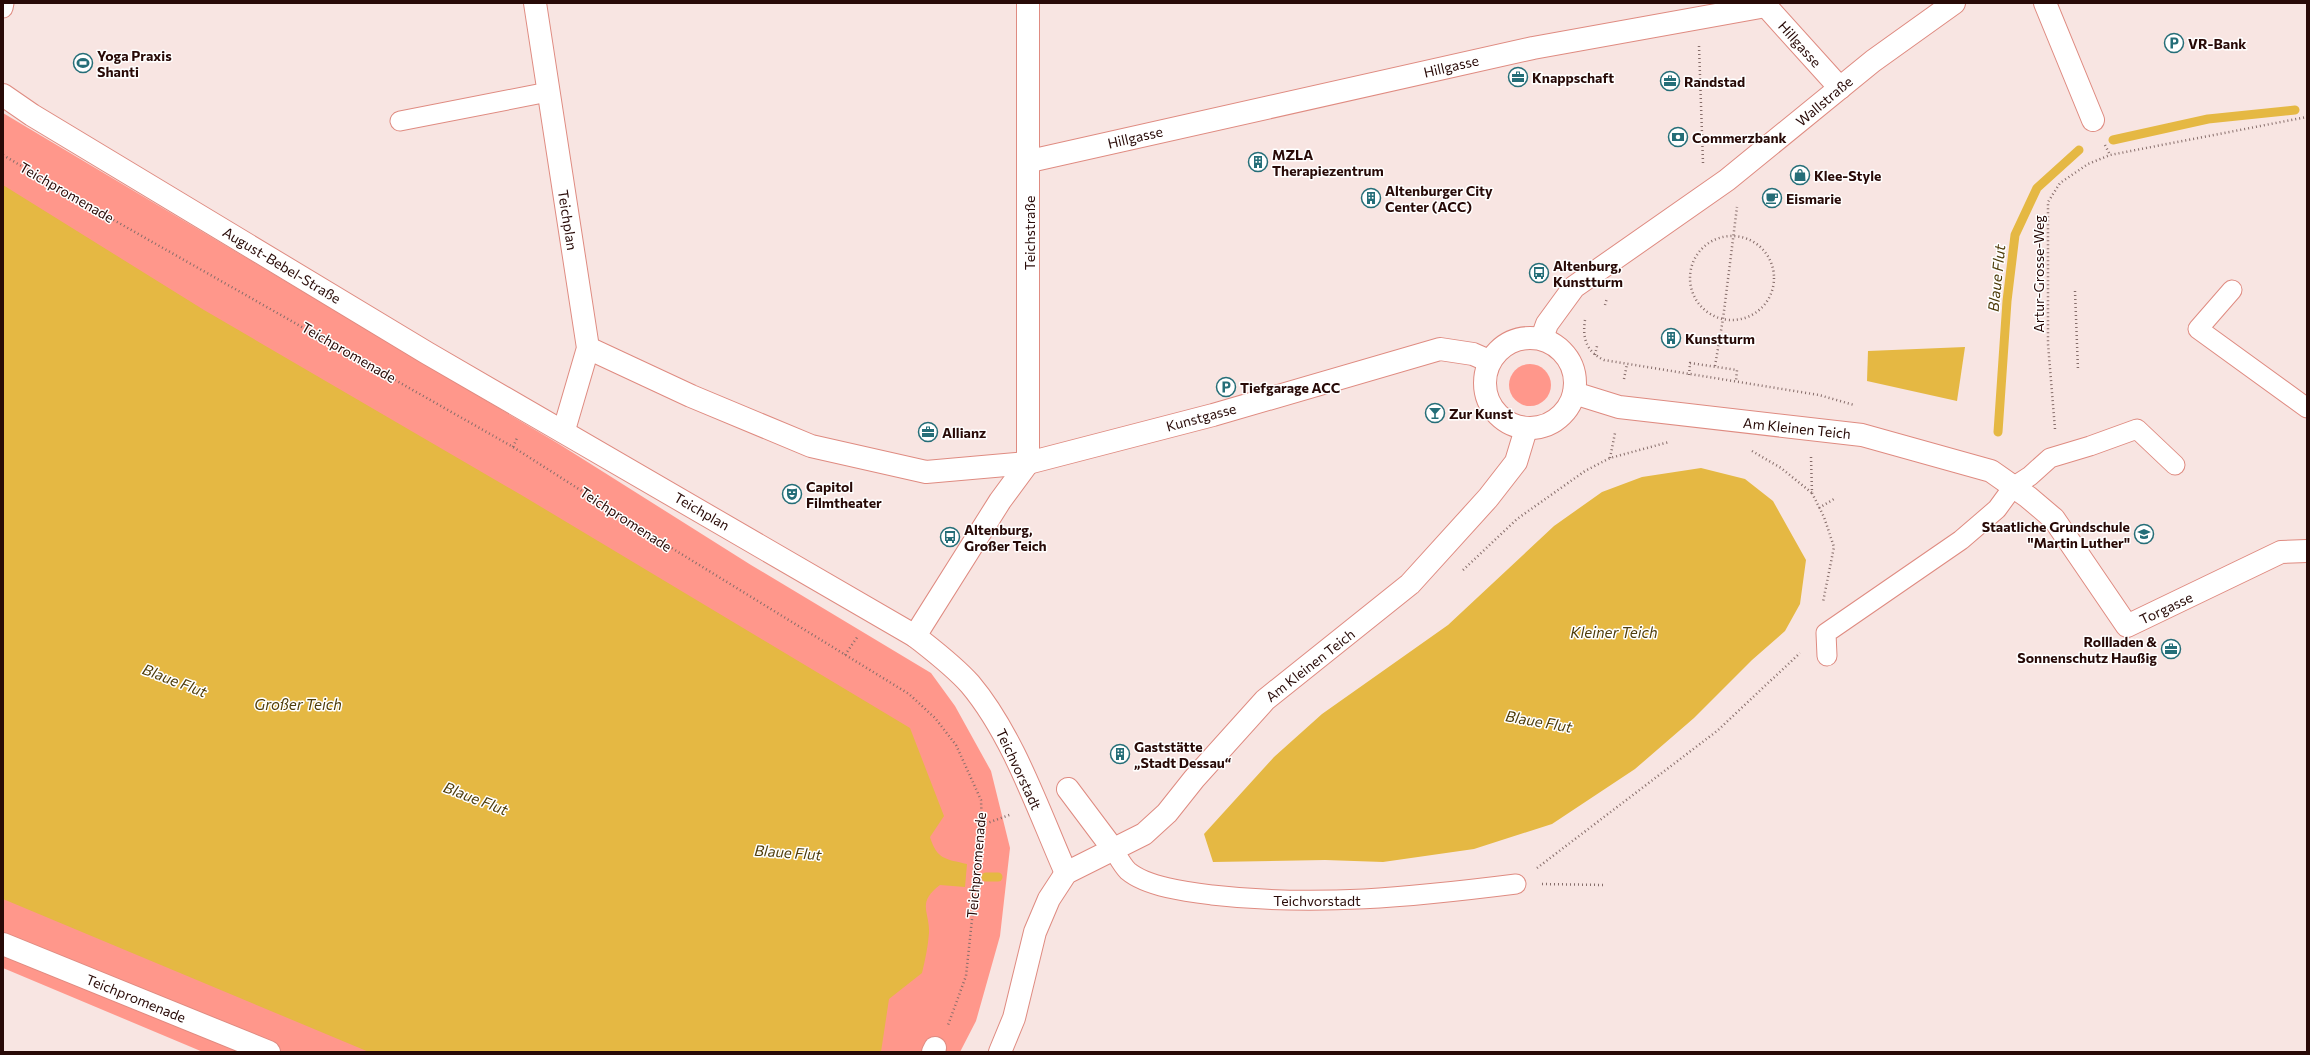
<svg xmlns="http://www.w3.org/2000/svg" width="2310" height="1055" font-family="Commissioner,sans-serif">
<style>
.green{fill:#ff978b}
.water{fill:#e5b843}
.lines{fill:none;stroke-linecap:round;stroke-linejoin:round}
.stream{stroke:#e5b843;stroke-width:9}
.lane-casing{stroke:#df8b81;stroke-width:21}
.street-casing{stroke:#df8b81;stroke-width:24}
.secondary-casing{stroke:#df8b81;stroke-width:24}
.path{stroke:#866d6a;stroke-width:2.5;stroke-dasharray:1 3;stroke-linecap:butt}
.lane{stroke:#fff;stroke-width:19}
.street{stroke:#fff;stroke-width:22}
.secondary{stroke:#fff;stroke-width:22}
.labels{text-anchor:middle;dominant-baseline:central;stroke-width:3;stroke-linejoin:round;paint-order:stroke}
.poi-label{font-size:14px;font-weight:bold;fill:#280a07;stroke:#fff;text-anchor:start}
.street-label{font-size:14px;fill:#280a07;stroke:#fff}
.water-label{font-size:15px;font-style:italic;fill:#4e3c0a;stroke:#fff}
</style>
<rect width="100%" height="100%" fill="#f8e5e2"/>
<g class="green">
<polygon points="3,113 559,444 751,565 931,673 955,706 991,771 1010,848 1000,936 976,1021 960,1052 203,1052 3,968"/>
<circle cx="1530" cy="385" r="21"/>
</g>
<g class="water">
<path d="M 3,185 L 204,310 L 523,496 L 910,728 L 944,816 L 930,837 C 937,860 946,859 967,864 L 965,887 L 940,885 C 916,903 930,912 929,933 C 928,947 925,960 922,973 L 889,999 L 881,1052 L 369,1052 L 3,899 Z"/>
<polygon points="1965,347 1957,401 1867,381 1868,351"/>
<polygon points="1701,468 1745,479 1773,501 1806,560 1800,604 1785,631 1752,660 1694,718 1635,769 1552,824 1474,849 1383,862 1325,860 1213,862 1204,834 1274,757 1322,714 1448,625 1554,526 1602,492 1642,477"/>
</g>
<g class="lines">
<g class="stream">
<polyline points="2113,140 2208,119 2295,110"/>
<polyline points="1998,432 2007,301 2015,235 2037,188 2079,150"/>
<polyline points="986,877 998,877"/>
</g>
<defs>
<g id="lane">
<polyline points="3,8 4,3"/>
<polyline points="400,121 548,92"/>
<polyline points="2232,290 2198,329 2307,408"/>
<polyline points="1827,656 1826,633 1961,540 1997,509 2013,487 2030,476 2050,458 2090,446 2137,429 2175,465"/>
<path d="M 1113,849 C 1117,855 1122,865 1128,871 C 1147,887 1188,892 1212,895 C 1316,907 1413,897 1516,884"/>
</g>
<g id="street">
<polyline points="535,3 588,348 564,430"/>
<polyline points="2045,3 2093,120"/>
<polyline points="1766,6 1840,88"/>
<polyline points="3,95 32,115 427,353 915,636"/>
<polyline points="1030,161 1533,48 1766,6"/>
<polyline points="588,348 691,396 811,446 926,472 1028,463 1213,415 1440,349 1473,354 1489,361"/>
<polyline points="1574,393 1619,407 1862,435 1991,471 2028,497 2054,519 2127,626 2281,552 2307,551"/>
<polyline points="1068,789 1113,849"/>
<polyline points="3,944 269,1052"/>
<polyline points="933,1052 935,1048"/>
</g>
<g id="secondary">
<path d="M 1028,3 L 1028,463 L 1000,501 L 915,636 C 934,651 954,666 970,684 C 1013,735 1039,812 1066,873"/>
<circle cx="1530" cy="383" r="45"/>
<polyline points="1542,338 1547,324 1574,287 1727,180 1873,61 1954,3"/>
<polyline points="1000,1052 1014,1018 1035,932 1049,899 1066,873 1144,834 1167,813 1194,779 1265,700 1410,584 1488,498 1516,462 1526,429"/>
</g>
</defs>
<use href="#lane" class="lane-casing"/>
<use href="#street" class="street-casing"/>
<use href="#secondary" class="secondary-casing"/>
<g class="path">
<polyline points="1699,46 1703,163"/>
<polyline points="2105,145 2110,155"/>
<polyline points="3,155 75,198 513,447 657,539 909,694 935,718 956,745 981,800 982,825 966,976 948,1025"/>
<circle cx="1732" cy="278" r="42"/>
<polyline points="2075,291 2078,370"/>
<polyline points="1605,305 1607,298"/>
<path d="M 1585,320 C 1582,339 1587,352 1604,360 L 1819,395 L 1854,405"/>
<polyline points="1595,355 1597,346"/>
<polyline points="1715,366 1723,319 1737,207"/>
<polyline points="1689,375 1690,363 1737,370 1736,381"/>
<polyline points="1624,379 1627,364"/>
<polyline points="2055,429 2048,344 2048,202 2060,183 2088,164 2110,155 2307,117"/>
<polyline points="513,447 517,438"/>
<polyline points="1752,451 1781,468 1812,493"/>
<polyline points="1811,457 1812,493 1824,517 1834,547 1823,602"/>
<polyline points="1610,458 1615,433"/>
<polyline points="1819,508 1834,499"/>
<polyline points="1463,570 1517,519 1585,471 1610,458 1669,442"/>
<polyline points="845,655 858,636"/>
<polyline points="982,825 1012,814"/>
<polyline points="1537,868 1717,731 1800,653"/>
<polyline points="1542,884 1603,885"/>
</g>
<use href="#lane" class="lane"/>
<use href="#street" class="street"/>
<use href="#secondary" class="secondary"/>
</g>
<defs>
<symbol id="parking-ring" viewBox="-11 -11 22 22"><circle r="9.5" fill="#fff" stroke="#256e78" stroke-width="1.5"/><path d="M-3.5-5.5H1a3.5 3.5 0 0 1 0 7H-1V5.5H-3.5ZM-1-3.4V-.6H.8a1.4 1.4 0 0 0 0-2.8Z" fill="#256e78"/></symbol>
<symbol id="stadium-ring" viewBox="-11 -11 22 22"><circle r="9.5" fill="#fff" stroke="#256e78" stroke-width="1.5"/><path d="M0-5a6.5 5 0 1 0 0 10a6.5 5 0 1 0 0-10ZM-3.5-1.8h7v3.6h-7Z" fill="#256e78"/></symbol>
<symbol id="office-ring" viewBox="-11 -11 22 22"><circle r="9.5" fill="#fff" stroke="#256e78" stroke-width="1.5"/><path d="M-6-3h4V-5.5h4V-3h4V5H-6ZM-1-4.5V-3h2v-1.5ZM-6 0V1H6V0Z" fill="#256e78"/></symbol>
<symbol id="bank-ring" viewBox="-11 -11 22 22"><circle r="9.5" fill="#fff" stroke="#256e78" stroke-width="1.5"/><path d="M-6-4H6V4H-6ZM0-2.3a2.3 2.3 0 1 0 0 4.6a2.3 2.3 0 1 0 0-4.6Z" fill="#256e78"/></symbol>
<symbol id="building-ring" viewBox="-11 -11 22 22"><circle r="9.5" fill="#fff" stroke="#256e78" stroke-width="1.5"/><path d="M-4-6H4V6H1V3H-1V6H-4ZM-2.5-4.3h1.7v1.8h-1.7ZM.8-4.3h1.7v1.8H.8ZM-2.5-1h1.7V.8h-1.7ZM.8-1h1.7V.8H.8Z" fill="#256e78"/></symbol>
<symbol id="shop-ring" viewBox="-11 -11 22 22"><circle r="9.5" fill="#fff" stroke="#256e78" stroke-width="1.5"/><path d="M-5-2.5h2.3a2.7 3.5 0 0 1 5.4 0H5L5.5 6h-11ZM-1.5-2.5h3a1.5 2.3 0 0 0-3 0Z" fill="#256e78"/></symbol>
<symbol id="cafe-ring" viewBox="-11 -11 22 22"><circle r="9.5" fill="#fff" stroke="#256e78" stroke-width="1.5"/><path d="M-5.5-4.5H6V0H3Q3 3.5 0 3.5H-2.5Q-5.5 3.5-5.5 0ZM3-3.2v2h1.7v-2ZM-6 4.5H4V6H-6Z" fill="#256e78"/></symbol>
<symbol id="bus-ring" viewBox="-11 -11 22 22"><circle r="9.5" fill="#fff" stroke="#256e78" stroke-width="1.5"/><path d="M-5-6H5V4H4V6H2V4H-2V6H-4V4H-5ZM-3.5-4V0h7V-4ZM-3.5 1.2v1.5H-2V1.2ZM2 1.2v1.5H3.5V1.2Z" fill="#256e78"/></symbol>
<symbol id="bar-ring" viewBox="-11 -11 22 22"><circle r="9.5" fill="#fff" stroke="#256e78" stroke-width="1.5"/><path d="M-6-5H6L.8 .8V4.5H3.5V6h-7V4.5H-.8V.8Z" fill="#256e78"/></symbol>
<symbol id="theatre-ring" viewBox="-11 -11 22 22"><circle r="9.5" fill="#fff" stroke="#256e78" stroke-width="1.5"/><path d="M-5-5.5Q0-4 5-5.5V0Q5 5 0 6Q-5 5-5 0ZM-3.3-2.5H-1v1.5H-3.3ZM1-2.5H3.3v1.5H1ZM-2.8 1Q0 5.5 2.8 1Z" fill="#256e78"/></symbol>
<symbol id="school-ring" viewBox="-11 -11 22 22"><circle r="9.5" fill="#fff" stroke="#256e78" stroke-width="1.5"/><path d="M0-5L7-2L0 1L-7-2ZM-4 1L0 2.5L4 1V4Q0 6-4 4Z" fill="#256e78"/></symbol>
</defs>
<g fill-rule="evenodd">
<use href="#parking-ring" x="2163" y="32" width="22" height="22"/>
<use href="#stadium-ring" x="72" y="52" width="22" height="22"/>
<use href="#office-ring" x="1507" y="66" width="22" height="22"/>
<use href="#office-ring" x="1659" y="70" width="22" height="22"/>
<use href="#bank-ring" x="1667" y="126" width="22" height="22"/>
<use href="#building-ring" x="1247" y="151" width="22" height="22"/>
<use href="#shop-ring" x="1789" y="164" width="22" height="22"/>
<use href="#building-ring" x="1360" y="187" width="22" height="22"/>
<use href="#cafe-ring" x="1761" y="187" width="22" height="22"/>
<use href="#bus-ring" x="1528" y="262" width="22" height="22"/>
<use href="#building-ring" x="1660" y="327" width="22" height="22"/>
<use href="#parking-ring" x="1215" y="376" width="22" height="22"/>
<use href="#bar-ring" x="1424" y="402" width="22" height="22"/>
<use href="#office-ring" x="917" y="421" width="22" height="22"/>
<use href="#theatre-ring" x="781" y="483" width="22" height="22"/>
<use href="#school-ring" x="2133" y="523" width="22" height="22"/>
<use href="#bus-ring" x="939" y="526" width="22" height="22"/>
<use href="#office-ring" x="2160" y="638" width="22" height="22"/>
<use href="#building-ring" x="1109" y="743" width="22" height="22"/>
</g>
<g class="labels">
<g class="poi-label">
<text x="2188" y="43">VR-Bank</text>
<text x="97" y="55">Yoga Praxis<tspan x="97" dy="16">Shanti</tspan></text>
<text x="1532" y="77">Knappschaft</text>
<text x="1684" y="81">Randstad</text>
<text x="1692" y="137">Commerzbank</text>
<text x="1272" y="154">MZLA<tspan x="1272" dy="16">Therapiezentrum</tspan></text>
<text x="1814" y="175">Klee-Style</text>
<text x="1385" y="190">Altenburger City<tspan x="1385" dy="16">Center (ACC)</tspan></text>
<text x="1786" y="198">Eismarie</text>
<text x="1553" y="265">Altenburg,<tspan x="1553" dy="16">Kunstturm</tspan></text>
<text x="1685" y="338">Kunstturm</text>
<text x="1240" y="387">Tiefgarage ACC</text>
<text x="1449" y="413">Zur Kunst</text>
<text x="942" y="432">Allianz</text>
<text x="806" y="486">Capitol<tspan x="806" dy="16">Filmtheater</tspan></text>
<text x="2130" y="526" text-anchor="end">Staatliche Grundschule<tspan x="2130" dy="16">"Martin Luther"</tspan></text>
<text x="964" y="529">Altenburg,<tspan x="964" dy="16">Großer Teich</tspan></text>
<text x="2157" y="641" text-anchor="end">Rollladen &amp;<tspan x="2157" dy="16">Sonnenschutz Haußig</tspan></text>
<text x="1134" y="746">Gaststätte<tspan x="1134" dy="16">„Stadt Dessau“</tspan></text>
</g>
<g class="street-label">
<text transform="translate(1800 44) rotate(48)">Hillgasse</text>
<text transform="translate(1451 66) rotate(-13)">Hillgasse</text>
<text transform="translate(1824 101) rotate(-40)">Wallstraße</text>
<text transform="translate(1135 137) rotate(-13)">Hillgasse</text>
<text transform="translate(67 192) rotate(30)">Teichpromenade</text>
<text transform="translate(568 220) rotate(81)">Teichplan</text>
<text transform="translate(1029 233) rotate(-90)">Teichstraße</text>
<text transform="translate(282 265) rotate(31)">August-Bebel-Straße</text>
<text transform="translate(2038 274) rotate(-90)">Artur-Grosse-Weg</text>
<text transform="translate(349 352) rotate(30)">Teichpromenade</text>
<text transform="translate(1201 417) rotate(-15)">Kunstgasse</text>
<text transform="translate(1797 428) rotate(6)">Am Kleinen Teich</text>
<text transform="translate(702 511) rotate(30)">Teichplan</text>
<text transform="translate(626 519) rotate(33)">Teichpromenade</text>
<text transform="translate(2166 608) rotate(-25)">Torgasse</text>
<text transform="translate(1310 665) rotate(-38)">Am Kleinen Teich</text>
<text transform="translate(1019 769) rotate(65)">Teichvorstadt</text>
<text transform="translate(976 865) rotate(-85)">Teichpromenade</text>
<text x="1317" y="900">Teichvorstadt</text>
<text transform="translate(136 998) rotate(22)">Teichpromenade</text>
</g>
<g class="water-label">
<text transform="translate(1996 278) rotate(-84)">Blaue Flut</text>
<text x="1614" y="632">Kleiner Teich</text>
<text transform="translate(175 680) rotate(21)">Blaue Flut</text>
<text x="298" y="704">Großer Teich</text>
<text transform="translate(1539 721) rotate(10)">Blaue Flut</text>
<text transform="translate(476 798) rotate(21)">Blaue Flut</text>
<text transform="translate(788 852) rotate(4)">Blaue Flut</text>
</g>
</g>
<rect width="2310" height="1055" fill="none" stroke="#280a07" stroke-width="8"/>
</svg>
